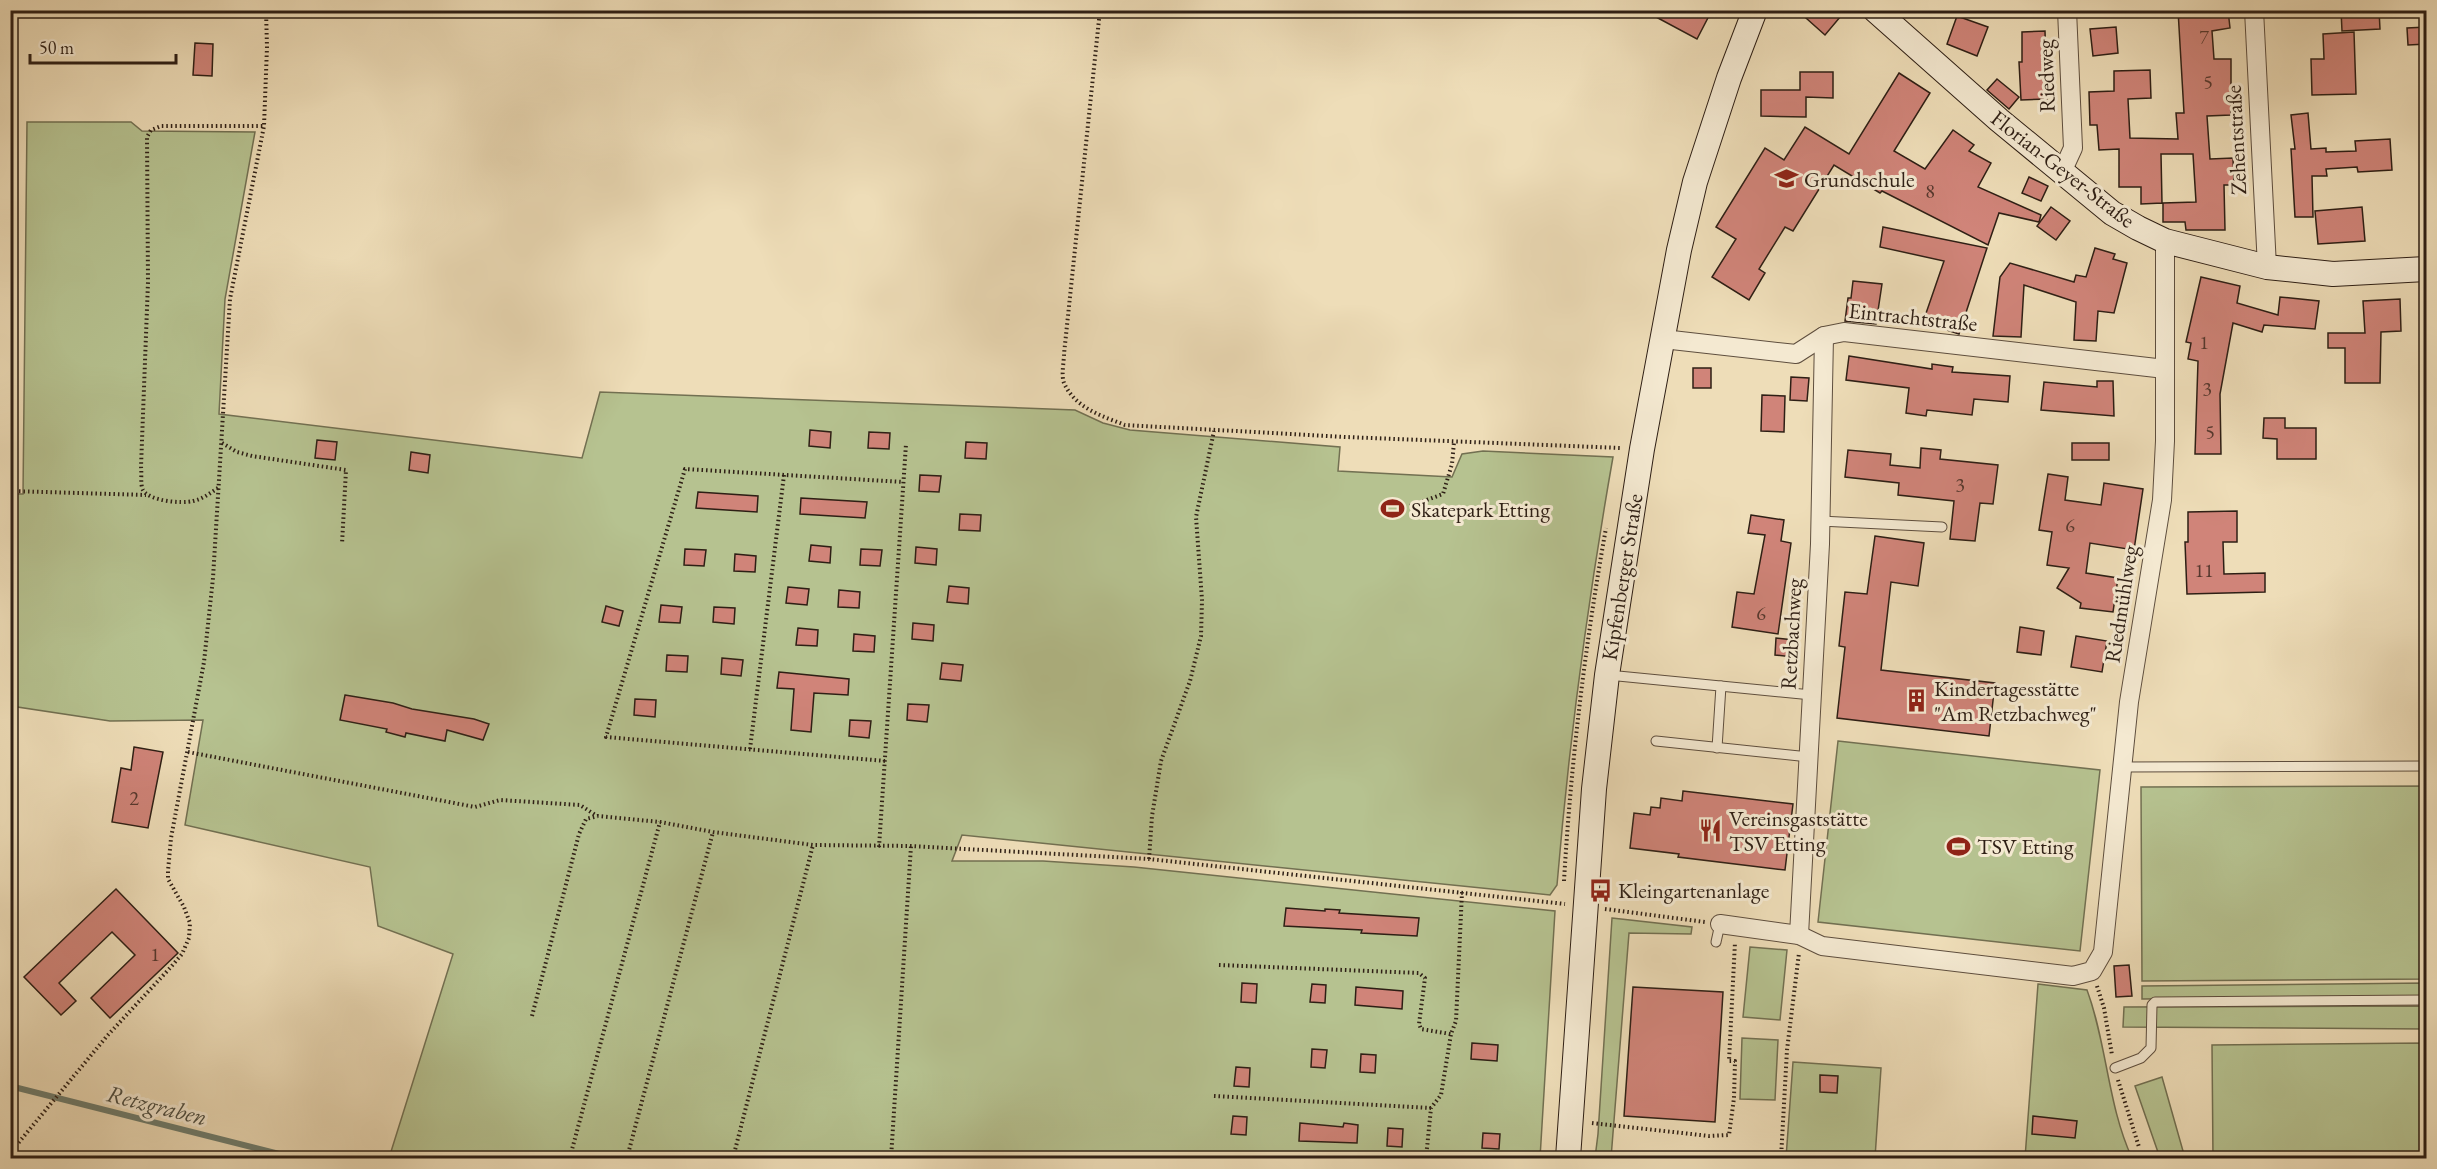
<svg xmlns="http://www.w3.org/2000/svg" width="2437" height="1169" font-family="'EB Garamond',serif">
<style>
.green{fill:#b6c290;stroke:#727052;stroke-width:1.5}
.lines{fill:none;stroke-linecap:round;stroke-linejoin:round}
.stream{stroke:#6f7d6e;stroke-width:6}
.building{fill:#d08479;stroke:#2e1f15;stroke-width:1.5}
.lane-casing{stroke:#5e4e3e;stroke-width:11}
.street-casing{stroke:#5e4e3e;stroke-width:20}
.secondary-casing{stroke:#2e1f15;stroke-width:26}
.path{stroke:#2e1f15;stroke-width:4;stroke-dasharray:1.5 3;stroke-linecap:butt}
.lane{stroke:#f4e9d1;stroke-width:9}
.street{stroke:#f4e9d1;stroke-width:18}
.secondary{stroke:#f4e9d1;stroke-width:24}
.labels{text-anchor:middle;dominant-baseline:central;stroke-width:6;stroke-linejoin:round;paint-order:stroke}
.number-label{font-size:20px;fill:#56382e}
.street-label{font-size:22px;fill:#2e1f15;stroke:#f4e9d1}
.poi-label{font-size:22px;fill:#2e1f15;stroke:#f4e9d1;text-anchor:start}
.water-label{font-size:24px;font-style:italic;fill:#4e4e42;stroke:#f4e9d1}
</style>
<rect width="100%" height="100%" fill="#eeddb8"/>
<filter id="stains"><feTurbulence type="fractalNoise" baseFrequency=".00333" numOctaves="4"/><feColorMatrix values="0 0 0 0 .2 0 0 0 0 .09 0 0 0 0 .02 0 0 0 .5 -.17"/></filter>
<radialGradient id="worn" r=".72"><stop offset=".6" stop-color="#630" stop-opacity="0"/><stop offset="1" stop-color="#630" stop-opacity=".3"/></radialGradient>
<g class="green">
<path d="M 27,122 L 131,122 L 142,131 L 255,132 L 225,299 L 219,414 L 582,458 L 600,392 L 1075,410 L 1103,423 L 1130,430 L 1340,447 L 1338,471 L 1452,477 L 1462,454 L 1483,451 L 1613,457 C 1588,599 1569,741 1557,885 L 1550,895 L 962,835 L 952,861 L 1043,861 L 1134,867 L 1555,911 L 1540,1158 L 389,1158 L 453,954 L 378,926 L 370,867 L 185,825 L 203,720 L 110,721 L 11,706 L 10,494 L 23,494 Z"/>
<polygon points="1838,741 2100,770 2080,951 1818,922"/>
<polygon points="2426,786 2426,979 2142,981 2141,787"/>
<polygon points="1612,918 1692,927 1691,934 1629,933 1611,1158 1595,1158 1598,1134"/>
<polygon points="1750,947 1787,950 1780,1020 1743,1017"/>
<polygon points="2426,983 2426,996 2142,999 2142,986"/>
<path d="M 2038,984 L 2087,990 C 2107,1044 2108,1107 2132,1158 L 2025,1158 Z"/>
<polygon points="2426,1006 2426,1029 2123,1027 2124,1007"/>
<polygon points="1742,1038 1778,1040 1775,1100 1740,1099"/>
<polygon points="2426,1043 2426,1158 2213,1158 2212,1045"/>
<polygon points="1793,1062 1881,1068 1875,1158 1786,1158"/>
<polygon points="2162,1077 2185,1158 2160,1158 2135,1086"/>
</g>
<g class="lines">
<polyline class="stream" points="10,1086 295,1158"/>
</g>
<g class="building">
<polygon points="1643,10 1712,10 1697,39"/>
<polygon points="1797,10 1846,10 1825,35"/>
<polygon points="2178,10 2228,10 2230,28 2212,31 2214,59 2231,59 2231,115 2207,116 2210,159 2233,158 2234,185 2224,185 2225,230 2186,230 2185,222 2163,222 2163,203 2196,202 2193,154 2161,154 2162,203 2141,204 2141,187 2119,187 2119,149 2099,150 2097,125 2090,125 2089,92 2114,91 2114,71 2150,70 2151,98 2128,99 2130,138 2178,139 2176,113 2184,113"/>
<polygon points="2341,10 2379,10 2380,29 2342,31"/>
<polygon points="1957,16 1988,27 1977,56 1947,44"/>
<polygon points="2116,27 2118,53 2093,56 2090,29"/>
<polygon points="2427,27 2427,44 2408,45 2407,28"/>
<polygon points="2045,31 2047,99 2021,100 2019,62 2022,62 2022,32"/>
<polygon points="2354,32 2356,94 2312,95 2311,59 2324,59 2323,34"/>
<polygon points="195,43 213,44 212,76 193,75"/>
<polygon points="1800,72 1833,72 1833,98 1806,97 1806,117 1761,116 1761,90 1800,90"/>
<polygon points="1899,73 1930,93 1894,151 1925,169 1953,130 1974,145 1969,151 1991,163 1978,187 2041,215 2039,222 1999,213 1988,245 1882,191 1880,193 1834,165 1793,231 1785,227 1759,269 1765,273 1749,300 1712,277 1736,239 1716,227 1765,148 1784,160 1805,127 1849,154"/>
<polygon points="1997,79 2019,97 2009,109 1987,90"/>
<polygon points="2308,113 2311,149 2326,148 2326,152 2356,151 2355,141 2390,139 2392,170 2358,172 2357,167 2326,169 2327,176 2312,176 2313,217 2295,217 2291,149 2295,149 2291,115"/>
<polygon points="2029,177 2048,186 2041,201 2022,193"/>
<polygon points="2051,207 2070,221 2056,240 2037,226"/>
<polygon points="2362,207 2365,241 2318,244 2315,211"/>
<polygon points="1883,227 1987,248 1959,334 1923,322 1944,261 1880,247"/>
<polygon points="2095,248 2115,254 2113,259 2127,263 2114,313 2098,311 2096,341 2074,340 2076,302 2024,285 2021,337 1993,336 2000,277 2010,263 2074,282 2076,275 2086,277"/>
<polygon points="2201,277 2240,286 2237,303 2278,315 2280,297 2319,301 2315,329 2264,325 2262,332 2233,323 2220,394 2221,454 2195,454 2198,361 2188,359 2191,343 2186,342"/>
<polygon points="1853,281 1882,284 1876,324 1845,321 1848,298 1851,298"/>
<polygon points="2400,299 2401,331 2381,332 2380,383 2345,383 2345,348 2328,348 2328,333 2365,333 2363,301"/>
<polygon points="1849,356 1932,369 1932,364 1953,367 1952,372 2010,376 2008,402 1974,399 1972,415 1927,410 1926,416 1906,413 1909,388 1846,380"/>
<rect x="1693" y="368" width="18" height="20"/>
<polygon points="1791,377 1809,378 1807,401 1790,400"/>
<polygon points="2097,381 2113,381 2114,416 2041,410 2044,382 2097,387"/>
<polygon points="1762,395 1785,396 1784,432 1761,431"/>
<polygon points="2264,418 2285,418 2285,428 2316,428 2316,459 2277,459 2277,439 2263,438"/>
<polygon points="810,430 831,432 830,448 809,446"/>
<polygon points="869,432 890,433 889,449 868,448"/>
<polygon points="317,440 337,442 335,460 315,458"/>
<polygon points="966,442 987,443 986,459 965,458"/>
<rect x="2072" y="443" width="37" height="17"/>
<polygon points="1921,448 1941,450 1940,459 1998,465 1993,504 1980,503 1975,541 1950,539 1954,501 1898,495 1899,483 1845,477 1848,450 1891,454 1890,465 1920,468"/>
<polygon points="411,452 430,455 428,473 409,470"/>
<polygon points="2048,474 2068,477 2065,500 2101,505 2104,483 2143,489 2134,550 2090,543 2086,573 2118,578 2113,612 2080,608 2081,603 2057,588 2069,568 2047,565 2052,532 2039,530"/>
<polygon points="920,475 941,476 939,492 919,491"/>
<polygon points="698,492 758,496 757,512 696,508"/>
<polygon points="801,498 867,502 865,518 800,514"/>
<polygon points="2237,511 2237,542 2223,542 2224,574 2265,573 2265,592 2187,594 2185,542 2188,542 2188,512"/>
<polygon points="960,514 981,515 980,531 959,530"/>
<polygon points="1751,515 1784,520 1781,541 1791,543 1778,634 1732,627 1737,592 1754,594 1765,535 1748,533"/>
<polygon points="1875,536 1924,543 1918,586 1891,582 1881,670 1995,683 1989,736 1837,718 1845,647 1839,646 1845,592 1867,594"/>
<polygon points="811,545 831,547 830,563 809,561"/>
<polygon points="916,547 937,549 936,565 915,563"/>
<polygon points="685,549 706,550 704,566 684,565"/>
<polygon points="861,549 882,550 880,566 860,565"/>
<polygon points="735,554 756,556 755,572 734,571"/>
<polygon points="949,586 969,588 968,604 947,602"/>
<polygon points="788,587 809,589 807,605 786,603"/>
<polygon points="839,590 860,592 859,608 838,607"/>
<polygon points="661,605 682,607 680,623 659,622"/>
<polygon points="606,606 623,611 619,626 602,622"/>
<polygon points="714,607 735,608 734,624 713,622"/>
<polygon points="913,623 934,625 933,641 912,639"/>
<polygon points="2020,627 2044,631 2041,655 2017,652"/>
<polygon points="798,628 818,630 817,646 796,645"/>
<polygon points="854,634 875,636 874,652 853,651"/>
<polygon points="2076,636 2107,641 2102,672 2071,667"/>
<polygon points="1776,638 1794,640 1793,657 1775,655"/>
<polygon points="667,655 688,656 687,672 666,671"/>
<polygon points="722,658 743,660 741,676 721,674"/>
<polygon points="942,663 963,665 961,681 940,679"/>
<polygon points="779,672 849,679 848,695 814,693 811,732 791,730 794,689 777,688"/>
<polygon points="345,695 393,703 412,709 474,719 489,724 483,740 447,730 445,741 406,733 405,737 386,732 387,729 340,720"/>
<polygon points="635,699 656,700 655,717 634,715"/>
<polygon points="908,704 929,705 927,722 907,720"/>
<polygon points="850,720 871,721 869,738 849,736"/>
<polygon points="134,747 163,752 148,828 112,822 121,768 131,770"/>
<polygon points="1683,791 1793,804 1785,870 1678,857 1679,854 1630,848 1634,813 1650,815 1651,807 1660,808 1661,798 1682,801"/>
<polygon points="116,889 178,953 110,1018 91,998 135,955 112,932 59,983 76,1001 61,1015 24,977"/>
<polygon points="1286,908 1325,911 1325,909 1340,910 1339,913 1419,918 1417,936 1361,933 1362,930 1284,926"/>
<polygon points="2129,965 2132,996 2116,997 2114,966"/>
<polygon points="1242,983 1257,984 1256,1003 1241,1002"/>
<polygon points="1312,984 1326,985 1325,1003 1310,1002"/>
<polygon points="1356,987 1403,991 1402,1009 1355,1005"/>
<polygon points="1633,987 1723,992 1715,1122 1624,1116"/>
<polygon points="1472,1043 1498,1045 1497,1061 1471,1059"/>
<polygon points="1312,1049 1327,1050 1325,1068 1311,1067"/>
<polygon points="1361,1054 1376,1055 1375,1073 1360,1072"/>
<polygon points="1236,1067 1250,1068 1249,1087 1234,1086"/>
<polygon points="1820,1075 1838,1076 1837,1093 1820,1092"/>
<polygon points="1233,1116 1247,1117 1246,1135 1231,1134"/>
<polygon points="2033,1116 2077,1121 2075,1138 2032,1134"/>
<polygon points="1300,1123 1343,1127 1344,1123 1358,1125 1357,1143 1299,1141"/>
<polygon points="1388,1128 1403,1129 1402,1147 1387,1146"/>
<polygon points="1483,1133 1500,1134 1499,1149 1482,1148"/>
</g>
<g class="lines">
<defs>
<g id="lane">
<polyline points="1820,521 1942,527"/>
<polyline points="1608,675 1812,695"/>
<polyline points="1656,741 1809,757"/>
<polyline points="1717,748 1721,686"/>
<polyline points="2122,767 2426,766"/>
<polyline points="1716,942 1720,924"/>
<polyline points="2115,1068 2141,1058 2151,1048 2152,1005 2155,1002 2426,1000"/>
<polyline points="2141,1158 2143,1158"/>
</g>
<g id="street">
<polyline points="2254,10 2267,267"/>
<polyline points="2062,172 2073,148 2067,10"/>
<polyline points="1663,339 1796,354 1824,336 1844,332 2165,369"/>
<polyline points="1720,924 1799,935 1822,946 2073,976 2092,971 2103,952 2129,702 2162,500 2165,441 2165,241"/>
<polyline points="1799,935 1820,544 1824,336"/>
</g>
<g id="secondary">
<polyline points="1875,10 1999,120 2112,213 2138,228 2165,241 2267,267 2333,274 2426,269"/>
<polyline points="1568,1158 1594,789 1607,675 1642,449 1679,250 1695,182 1729,78 1755,10"/>
</g>
</defs>
<use href="#lane" class="lane-casing"/>
<use href="#street" class="street-casing"/>
<use href="#secondary" class="secondary-casing"/>
<g class="path">
<path d="M 1100,10 L 1064,354 C 1064,362 1061,375 1064,383 C 1075,408 1102,416 1125,425 L 1346,437 L 1621,448"/>
<polyline points="222,443 237,452 252,456 346,470 342,544"/>
<path d="M 218,488 C 210,493 203,499 193,501 C 182,504 149,501 143,490 C 140,484 142,474 141,467 L 148,282 L 147,137 L 151,130 L 161,126 L 264,126"/>
<polyline points="10,491 146,495"/>
<polyline points="1410,506 1443,494 1452,464 1454,442"/>
<polyline points="750,749 784,475"/>
<polyline points="188,752 475,807 500,800 580,805 597,816"/>
<polyline points="885,761 606,737 685,469 903,482"/>
<polyline points="879,847 906,444"/>
<polyline points="1149,859 1152,816 1161,761 1190,681 1201,636 1202,600 1196,517 1214,431"/>
<path d="M 1564,881 C 1571,762 1585,645 1606,528"/>
<polyline points="1605,909 1705,922"/>
<polyline points="1219,965 1419,973 1425,978 1419,1024 1421,1029 1451,1034"/>
<polyline points="2097,986 2104,1008 2112,1055"/>
<polyline points="532,1016 579,834 586,819 598,816 660,822 713,832 813,845 911,846 1149,859 1565,904"/>
<polyline points="2118,1080 2139,1147"/>
<polyline points="1214,1096 1431,1108"/>
<polyline points="1592,1123 1709,1136 1729,1135 1734,1098 1735,1061 1729,1061 1735,942"/>
<polyline points="10,1153 107,1036 170,968 182,954 189,938 190,923 184,907 168,879 168,871 171,838 204,662 213,578 230,299 264,126 267,47 266,10"/>
<polyline points="570,1157 660,822"/>
<polyline points="627,1158 713,832"/>
<polyline points="733,1158 813,845"/>
<polyline points="891,1158 911,846"/>
<polyline points="1426,1158 1431,1108 1441,1095 1451,1034 1456,1021 1462,892"/>
<polyline points="1781,1158 1787,1050 1799,953"/>
</g>
<use href="#lane" class="lane"/>
<use href="#street" class="street"/>
<use href="#secondary" class="secondary"/>
</g>
<defs>
<symbol id="school-bare" viewBox="-9 -9 18 18"><path d="M0-5L7-2L0 1L-7-2ZM-4 1L0 2.5L4 1V4Q0 6-4 4Z" fill="#8f2418" stroke="#f4e9d1" stroke-width="2.5" paint-order="stroke"/></symbol>
<symbol id="stadium-bare" viewBox="-9 -9 18 18"><path d="M0-5a6.5 5 0 1 0 0 10a6.5 5 0 1 0 0-10ZM-3.5-1.8h7v3.6h-7Z" fill="#8f2418" stroke="#f4e9d1" stroke-width="2.5" paint-order="stroke"/></symbol>
<symbol id="building-bare" viewBox="-9 -9 18 18"><path d="M-4-6H4V6H1V3H-1V6H-4ZM-2.5-4.3h1.7v1.8h-1.7ZM.8-4.3h1.7v1.8H.8ZM-2.5-1h1.7V.8h-1.7ZM.8-1h1.7V.8H.8Z" fill="#8f2418" stroke="#f4e9d1" stroke-width="2.5" paint-order="stroke"/></symbol>
<symbol id="restaurant-bare" viewBox="-9 -9 18 18"><path d="M-5-6h1v4h1v-4h1v4h1v-4h1v5L-1.5 .5V6h-2V.5L-5-1ZM5-6V6H3V1.5H1.5Q1.5-4 5-6Z" fill="#8f2418" stroke="#f4e9d1" stroke-width="2.5" paint-order="stroke"/></symbol>
<symbol id="bus-bare" viewBox="-9 -9 18 18"><path d="M-5-6H5V4H4V6H2V4H-2V6H-4V4H-5ZM-3.5-4V0h7V-4ZM-3.5 1.2v1.5H-2V1.2ZM2 1.2v1.5H3.5V1.2Z" fill="#8f2418" stroke="#f4e9d1" stroke-width="2.5" paint-order="stroke"/></symbol>
</defs>
<g fill-rule="evenodd">
<use href="#school-bare" x="1770" y="162" width="33" height="33"/>
<use href="#stadium-bare" x="1376" y="492" width="33" height="33"/>
<use href="#building-bare" x="1900" y="684" width="33" height="33"/>
<use href="#restaurant-bare" x="1694" y="814" width="33" height="33"/>
<use href="#stadium-bare" x="1942" y="830" width="33" height="33"/>
<use href="#bus-bare" x="1584" y="874" width="33" height="33"/>
</g>
<g class="labels">
<g class="number-label">
<text x="2204" y="37">7</text>
<text x="2208" y="82">5</text>
<text x="1930" y="191">8</text>
<text x="2204" y="342">1</text>
<text x="2207" y="389">3</text>
<text x="2210" y="432">5</text>
<text x="1960" y="485">3</text>
<text x="2070" y="525">6</text>
<text x="2204" y="570">11</text>
<text x="1761" y="613">6</text>
<text x="134" y="798">2</text>
<text x="155" y="954">1</text>
</g>
<g class="street-label">
<text transform="translate(2046 76) rotate(-92)">Riedweg</text>
<text transform="translate(2236 140) rotate(-93)">Zehentstraße</text>
<text transform="translate(2063 169) rotate(38)">Florian-Geyer-Straße</text>
<text transform="translate(1913 317) rotate(6)">Eintrachtstraße</text>
<text transform="translate(1622 577) rotate(-81)">Kipfenberger Straße</text>
<text transform="translate(2121 604) rotate(-81)">Riedmühlweg</text>
<text transform="translate(1791 634) rotate(-87)">Retzbachweg</text>
</g>
<g class="poi-label">
<text x="1804" y="179">Grundschule</text>
<text x="1411" y="509">Skatepark Etting</text>
<text x="1934" y="688">Kindertagesstätte<tspan x="1934" dy="25">"Am Retzbachweg"</tspan></text>
<text x="1729" y="818">Vereinsgaststätte<tspan x="1729" dy="25">TSV Etting</tspan></text>
<text x="1977" y="846">TSV Etting</text>
<text x="1618" y="890">Kleingartenanlage</text>
</g>
<g class="water-label">
<text transform="translate(157 1105) rotate(14)">Retzgraben</text>
</g>
</g>
<rect width="2437" height="1169" fill="none" stroke="#eeddb8" stroke-width="36"/>
<rect x="12" y="12" width="2413" height="1145" fill="none" stroke="#2e1f15" stroke-width="3"/>
<rect x="18" y="18" width="2401" height="1133" fill="none" stroke="#2e1f15" stroke-width="1.5"/>
<path d="M30 54v9h146v-9" fill="none" stroke="#2e1f15" stroke-width="3"/>
<text x="39" y="54" font-size="18" fill="#2e1f15" stroke="#f4e9d1" stroke-width="4.5" paint-order="stroke">50 m</text>
<rect width="100%" height="100%" filter="url(#stains)"/>
<rect width="100%" height="100%" fill="url(#worn)"/>
</svg>
